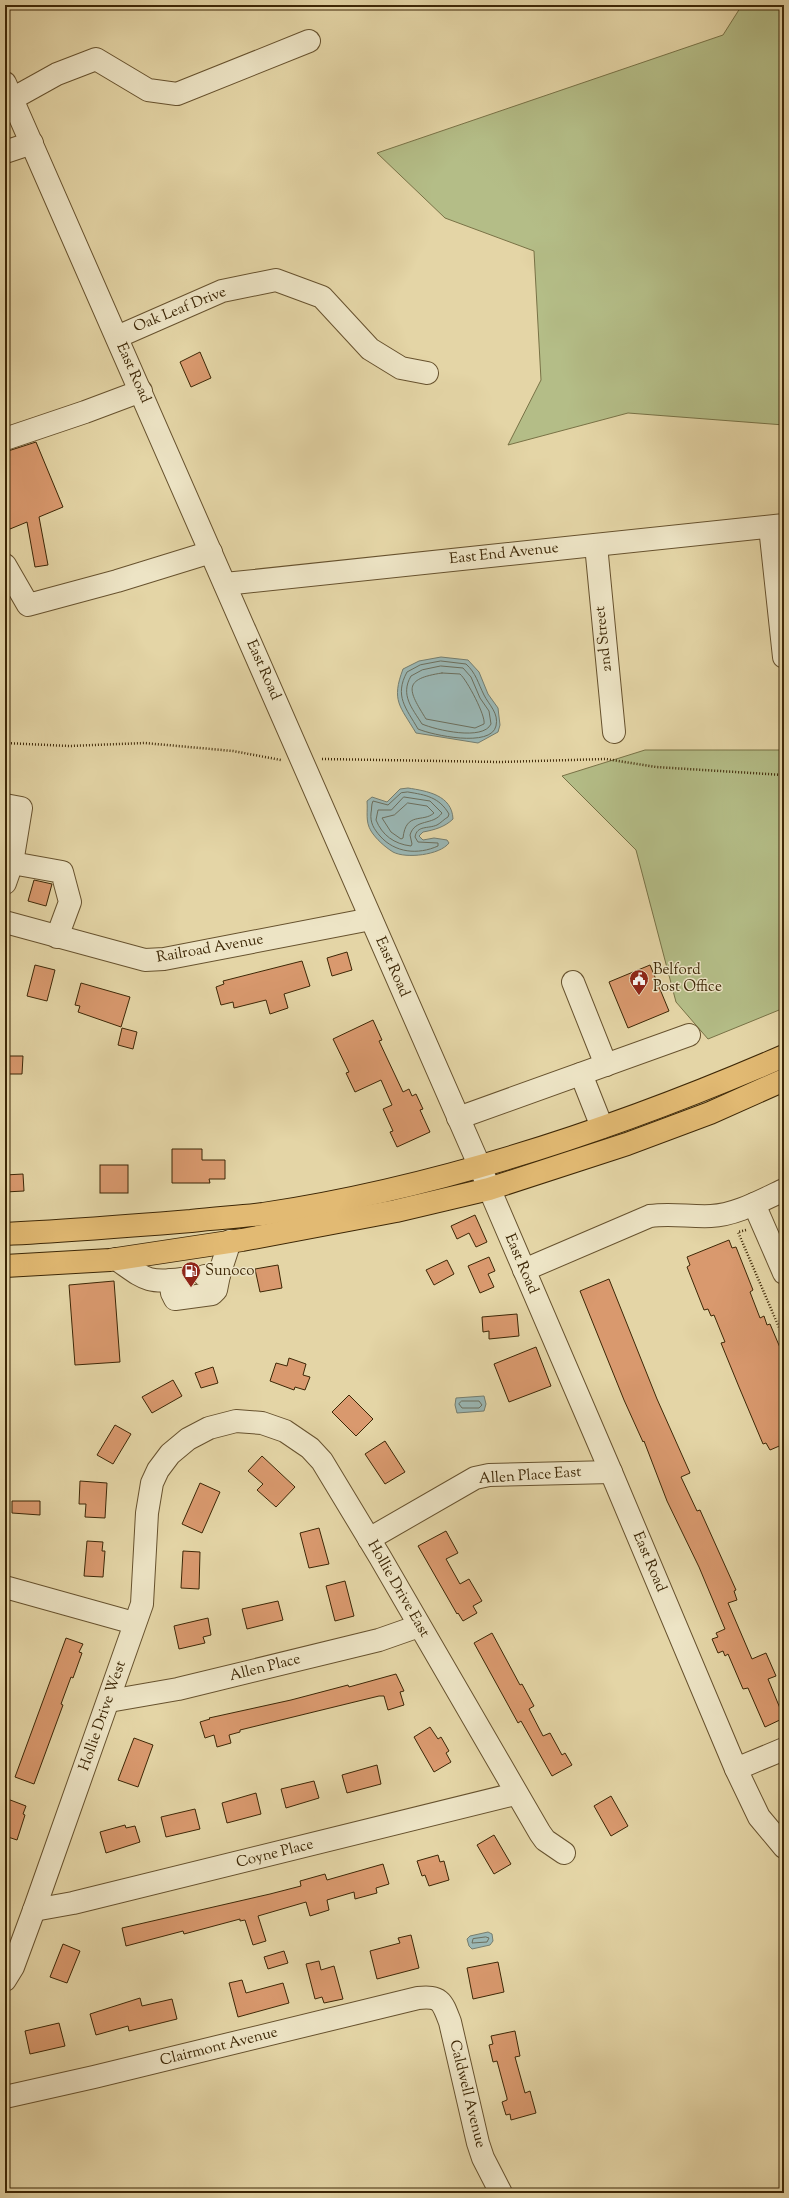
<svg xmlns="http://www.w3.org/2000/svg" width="789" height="2198" font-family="'Sorts Mill Goudy',serif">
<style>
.green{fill:#b4bd87;stroke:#787246}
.water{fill:#9ab6b3;stroke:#757d6e}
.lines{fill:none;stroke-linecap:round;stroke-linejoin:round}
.shore{stroke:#6c6e5c;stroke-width:1}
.building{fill:#d9996e;stroke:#3d2706}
.minor-casing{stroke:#67522e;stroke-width:24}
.highway-casing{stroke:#3d2706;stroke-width:24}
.path{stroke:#3d2706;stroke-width:2.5;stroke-dasharray:1 2;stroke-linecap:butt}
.minor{stroke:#ede4c5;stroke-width:22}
.highway{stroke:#e2ba73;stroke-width:22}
.labels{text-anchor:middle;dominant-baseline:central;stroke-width:3;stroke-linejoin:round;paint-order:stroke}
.street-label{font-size:15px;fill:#3d2706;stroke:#ede4c5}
.poi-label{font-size:15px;fill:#3d2706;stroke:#ede4c5;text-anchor:start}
</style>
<rect width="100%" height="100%" fill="#e4d5a6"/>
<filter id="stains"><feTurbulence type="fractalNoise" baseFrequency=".005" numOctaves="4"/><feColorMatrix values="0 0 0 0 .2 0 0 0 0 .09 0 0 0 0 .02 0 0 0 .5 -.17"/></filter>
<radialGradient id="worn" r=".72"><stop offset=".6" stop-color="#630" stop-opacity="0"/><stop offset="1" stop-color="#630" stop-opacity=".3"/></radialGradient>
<g class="green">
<polygon points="742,5 784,5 784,425 628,413 508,445 541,380 534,251 445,218 377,153 723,35"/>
<polygon points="645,750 784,750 784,1008 708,1039 676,1002 636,850 562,776"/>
</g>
<g class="water">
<path d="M 441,657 L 468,660 L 479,672 L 488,694 L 498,708 L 500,725 L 498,732 L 478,743 L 416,733 C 400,706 391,701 403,669 L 419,661 Z"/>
<path d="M 408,788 C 427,791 452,795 453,819 C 445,827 434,830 423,832 L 419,836 L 423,840 L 434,838 L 447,840 L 449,843 C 440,855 406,859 393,852 C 385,847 376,839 371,831 C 365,821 368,812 367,801 L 372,797 L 387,802 L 400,789 Z"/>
<polygon points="484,1396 486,1404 484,1411 457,1413 455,1405 456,1398"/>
<polygon points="488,1932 492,1934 493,1941 490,1945 472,1949 469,1946 467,1939 470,1936"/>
</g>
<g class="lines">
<g class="shore">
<path d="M 441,661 L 466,664 C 476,673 478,683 484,695 C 489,705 499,713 496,726 C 491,748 432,735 418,729 C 406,708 394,696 407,672 L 420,665 Z"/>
<path d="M 441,666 L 463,668 L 471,677 L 480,698 L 489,711 L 491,724 C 483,741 436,730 422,724 C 412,708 400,695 411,676 L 422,670 Z"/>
<path d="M 442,673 L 460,674 C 467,680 486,716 484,724 L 475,728 L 426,719 C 408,690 402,679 442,673 Z"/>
<path d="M 408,792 C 426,795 439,797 449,814 L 448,817 C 444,819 441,823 437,825 C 428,829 417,825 415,837 L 418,842 L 438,843 L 438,846 C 418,855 395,853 380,836 C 374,829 370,823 371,813 C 372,809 371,805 373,801 L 388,805 L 401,793 Z"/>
<path d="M 404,797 L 430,801 L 442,813 C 433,826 415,818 410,835 L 412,844 L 411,846 C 394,844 382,835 376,820 L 378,810 L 391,810 Z"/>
<path d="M 408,803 L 427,806 L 434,813 C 423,823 406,811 403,838 L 401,839 L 391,832 L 382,818 L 394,815 Z"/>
<polygon points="462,1401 479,1401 482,1405 479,1408 462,1408 459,1404"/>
<polygon points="486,1937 489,1938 487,1942 472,1943 473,1939"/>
</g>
</g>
<g class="building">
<polygon points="200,352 211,378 191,387 180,362"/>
<polygon points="36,442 63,507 39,517 48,565 35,567 27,522 10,529 5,517 5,452"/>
<polygon points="34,880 52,884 46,906 28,901"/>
<polygon points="347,952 352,970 332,976 327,958"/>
<polygon points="302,961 310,986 284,994 288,1008 270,1014 266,1000 234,1008 233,1002 221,1005 216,987 224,984 223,981"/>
<polygon points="35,965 55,970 47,1001 27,996"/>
<polygon points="650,965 669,1011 628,1028 609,982"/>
<polygon points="81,983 130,997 121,1027 78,1012 80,1006 75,1005"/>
<polygon points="373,1020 382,1040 379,1041 403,1092 409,1089 412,1096 416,1094 423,1109 420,1110 430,1132 397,1147 390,1132 393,1131 383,1109 392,1105 381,1080 355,1092 346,1073 349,1072 333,1039"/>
<polygon points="122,1028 137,1032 133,1049 118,1045"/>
<polygon points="7,1056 23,1056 22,1074 7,1074"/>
<polygon points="172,1149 202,1149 202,1160 225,1160 225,1179 209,1179 210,1183 172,1183"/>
<rect x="100" y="1165" width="28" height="28"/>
<polygon points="23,1174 24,1191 5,1192 5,1175"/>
<polygon points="475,1215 487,1242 476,1247 469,1233 457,1239 451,1226"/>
<polygon points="729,1240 732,1248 736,1247 753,1290 750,1292 760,1318 764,1316 767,1325 770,1324 784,1357 784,1444 770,1450 766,1443 763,1444 739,1387 721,1343 725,1342 714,1315 711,1316 708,1309 704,1310 687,1267 690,1265 687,1257"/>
<polygon points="489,1257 495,1271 488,1274 494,1287 480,1293 468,1266"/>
<polygon points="447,1260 454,1274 434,1285 426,1270"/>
<polygon points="278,1265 282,1288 260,1292 255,1269"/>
<polygon points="609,1279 657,1399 690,1473 681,1477 697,1511 700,1510 736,1590 734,1591 737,1600 728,1603 752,1659 766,1653 776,1676 768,1679 784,1718 765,1727 748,1688 743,1689 728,1654 725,1656 723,1651 718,1653 712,1639 718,1637 716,1633 725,1629 699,1567 667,1501 644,1441 643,1442 624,1400 580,1291"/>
<polygon points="114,1281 120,1362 75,1365 69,1285"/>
<polygon points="517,1314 519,1336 489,1339 489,1331 483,1332 482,1317"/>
<polygon points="536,1347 551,1386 509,1402 494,1364"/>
<polygon points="289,1358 306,1364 303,1375 310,1377 305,1390 295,1387 294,1390 270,1381 276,1363 287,1366"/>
<polygon points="213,1367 218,1383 201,1388 195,1373"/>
<polygon points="173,1380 182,1396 152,1413 142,1397"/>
<polygon points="349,1395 373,1419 356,1436 332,1412"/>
<polygon points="115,1425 131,1434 113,1464 97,1455"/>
<polygon points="385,1441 405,1472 385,1484 365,1454"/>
<polygon points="262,1456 295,1487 276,1507 257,1490 263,1484 248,1471"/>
<polygon points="80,1481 107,1483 105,1518 85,1517 86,1504 79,1504"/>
<polygon points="200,1483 220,1492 202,1533 182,1524"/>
<polygon points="12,1501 40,1501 40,1515 12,1513"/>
<polygon points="319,1528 329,1564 309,1568 300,1533"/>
<polygon points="446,1531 458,1553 446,1559 460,1584 469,1579 482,1601 473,1606 477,1613 463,1621 458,1613 457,1614 418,1546"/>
<polygon points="87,1541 103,1542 102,1551 105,1551 103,1577 84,1576"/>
<polygon points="183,1551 200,1552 199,1589 181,1588"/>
<polygon points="345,1581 354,1616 335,1621 326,1586"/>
<polygon points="278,1601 283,1620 247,1629 242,1609"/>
<polygon points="208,1618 211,1635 203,1637 205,1643 179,1649 174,1626"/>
<polygon points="492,1633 520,1685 522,1684 534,1706 529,1709 543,1736 550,1733 562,1755 565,1753 572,1765 552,1776 521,1721 518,1723 474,1643"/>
<polygon points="66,1638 83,1644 79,1652 82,1653 73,1678 71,1677 61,1704 63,1705 34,1784 15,1777"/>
<polygon points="396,1674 404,1691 400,1692 404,1705 388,1710 384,1696 379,1696 240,1730 240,1732 229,1735 231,1743 217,1747 214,1735 205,1738 200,1722 210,1719 209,1718 291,1700 348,1685 349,1687"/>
<polygon points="430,1727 438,1739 441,1737 449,1751 446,1753 451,1762 434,1772 414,1737"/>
<polygon points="134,1738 153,1745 138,1787 118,1780"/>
<polygon points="377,1765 381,1784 347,1793 342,1775"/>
<polygon points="314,1781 319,1798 286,1808 281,1789"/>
<polygon points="256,1793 261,1814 227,1823 222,1803"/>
<polygon points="611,1796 628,1826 611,1836 594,1806"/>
<polygon points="5,1798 26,1806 23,1814 25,1815 17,1840 5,1836"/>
<polygon points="195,1809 200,1829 166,1837 161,1817"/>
<polygon points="125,1825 126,1828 135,1826 140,1842 106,1853 100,1832"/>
<polygon points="494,1835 511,1864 494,1874 477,1845"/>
<polygon points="438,1855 440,1862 444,1861 449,1880 429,1886 425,1875 422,1876 417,1861"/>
<polygon points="383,1864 389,1884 376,1888 377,1893 355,1899 354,1892 327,1900 329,1910 310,1916 306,1902 258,1916 266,1941 253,1945 245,1920 240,1921 240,1919 184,1934 183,1931 126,1946 122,1928 270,1894 301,1886 300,1881 325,1874 327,1880"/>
<polygon points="411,1935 419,1968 377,1979 370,1951 400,1943 398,1938"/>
<polygon points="63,1944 80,1951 67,1983 50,1977"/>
<polygon points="284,1951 288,1963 268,1969 264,1957"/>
<polygon points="319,1961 321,1970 334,1966 343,1999 324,2003 322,1997 315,1999 306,1964"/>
<polygon points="498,1962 504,1992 473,1999 467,1968"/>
<polygon points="242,1980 246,1993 283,1983 289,2003 238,2017 229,1983"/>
<polygon points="140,1998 142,2006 172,1999 177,2019 129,2031 128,2026 96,2035 90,2014"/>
<polygon points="59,2023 65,2046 30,2054 25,2031"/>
<polygon points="515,2031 520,2056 515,2057 525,2093 530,2091 536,2113 511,2120 510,2114 506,2115 502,2102 507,2100 507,2098 497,2061 493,2062 489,2045 493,2044 491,2036"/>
</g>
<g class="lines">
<defs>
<g id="minor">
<polyline points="5,83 480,1167 611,1472 736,1769 759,1817 784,1847"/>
<polyline points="12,99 57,74 96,59 148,90 177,94 309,41"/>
<polyline points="5,152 32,143"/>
<polyline points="117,337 222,291 276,280 322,297 370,349 401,368 427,373"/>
<polyline points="5,439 85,412 141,391"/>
<polyline points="770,527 784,657"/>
<polyline points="596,545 614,732"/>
<polyline points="5,565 28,605 117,581 211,552"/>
<polyline points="225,584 784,525"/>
<polyline points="5,805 21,808 12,863"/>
<polyline points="5,883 12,863 62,872 70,902 57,937"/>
<polyline points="5,922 145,960 164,959 371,919"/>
<polyline points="573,982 606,1065"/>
<polyline points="581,1074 602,1127"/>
<polyline points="458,1118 689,1035"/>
<polyline points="754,1204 784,1273"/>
<path d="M 116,1259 C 144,1278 146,1284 182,1279"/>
<path d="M 524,1270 L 650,1216 C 671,1213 690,1217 711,1216 C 736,1215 762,1200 784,1190"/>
<polyline points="205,1276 219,1275 230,1241"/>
<polyline points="170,1280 172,1293 175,1299 212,1294 216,1290 219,1275"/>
<polyline points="369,1539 475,1478 489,1475 611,1472"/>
<polyline points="5,1587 134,1623"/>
<polyline points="109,1701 178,1689 379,1640 419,1626"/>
<polyline points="736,1769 784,1749"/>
<polyline points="34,1910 73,1903 515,1794"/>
<polyline points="5,1980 13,1967 34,1910 142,1604 147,1513 152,1483 158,1470 170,1454 188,1439 209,1428 236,1421 262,1423 285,1431 310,1448 322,1461 380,1557 540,1833 545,1840 564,1853"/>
<path d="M 5,2097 L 94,2077 L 418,1998 C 441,1996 442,2001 450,2022 L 478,2143 L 483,2158 L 501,2193"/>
</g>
<g id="highway">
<path d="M 5,1234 C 67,1231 129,1226 191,1221 C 215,1218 239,1217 263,1214 C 443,1187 618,1128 784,1056"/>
<polyline points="5,1266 110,1260 242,1240 396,1211 489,1189 627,1144 710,1113 784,1080"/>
</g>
</defs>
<use href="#minor" class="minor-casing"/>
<use href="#highway" class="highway-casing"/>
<g class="path">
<polyline points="5,743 69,746 145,743 233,751 281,760"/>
<polyline points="322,759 500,762 606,759 656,767 784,775"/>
<polyline points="781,1211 784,1218"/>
<polyline points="746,1230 738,1232 784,1339"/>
</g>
<use href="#minor" class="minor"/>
<use href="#highway" class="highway"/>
</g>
<defs>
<symbol id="civic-pin" viewBox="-11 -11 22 30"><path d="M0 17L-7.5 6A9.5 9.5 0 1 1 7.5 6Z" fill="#8f2418" stroke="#ede4c5"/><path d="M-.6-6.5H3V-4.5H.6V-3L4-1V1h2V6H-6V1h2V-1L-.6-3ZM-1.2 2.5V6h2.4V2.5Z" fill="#fff"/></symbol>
<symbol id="fuel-pin" viewBox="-11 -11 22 30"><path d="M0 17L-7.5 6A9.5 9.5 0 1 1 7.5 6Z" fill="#8f2418" stroke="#ede4c5"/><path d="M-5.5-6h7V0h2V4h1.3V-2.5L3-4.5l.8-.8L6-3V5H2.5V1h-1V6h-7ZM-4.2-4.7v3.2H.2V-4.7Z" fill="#fff"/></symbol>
</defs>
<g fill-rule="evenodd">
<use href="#civic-pin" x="628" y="968" width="22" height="30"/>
<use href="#fuel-pin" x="180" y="1260" width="22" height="30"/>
</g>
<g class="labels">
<g class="street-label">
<text transform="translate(180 310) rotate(-22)">Oak Leaf Drive</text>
<text transform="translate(133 373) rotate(66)">East Road</text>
<text transform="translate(504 554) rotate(-6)">East End Avenue</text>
<text transform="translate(604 639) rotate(-96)">2nd Street</text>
<text transform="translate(263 670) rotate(66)">East Road</text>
<text transform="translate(210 949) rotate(-10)">Railroad Avenue</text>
<text transform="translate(392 967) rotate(66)">East Road</text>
<text transform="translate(521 1264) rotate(67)">East Road</text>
<text transform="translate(530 1476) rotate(-4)">Allen Place East</text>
<text transform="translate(649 1562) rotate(67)">East Road</text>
<text transform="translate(398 1589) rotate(60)">Hollie Drive East</text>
<text transform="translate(265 1668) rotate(-14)">Allen Place</text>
<text transform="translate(103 1716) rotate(-71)">Hollie Drive West</text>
<text transform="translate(275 1854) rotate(-14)">Coyne Place</text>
<text transform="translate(219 2047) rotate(-14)">Clairmont Avenue</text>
<text transform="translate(467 2094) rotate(76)">Caldwell Avenue</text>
</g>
<g class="poi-label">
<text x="653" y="970">Belford<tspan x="653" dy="17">Post Office</tspan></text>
<text x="205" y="1271">Sunoco</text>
</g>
</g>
<rect width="789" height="2198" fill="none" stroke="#e4d5a6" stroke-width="20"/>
<rect x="6" y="6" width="777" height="2186" fill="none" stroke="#3d2706" stroke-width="2"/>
<rect x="10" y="10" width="769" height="2178" fill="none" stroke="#3d2706"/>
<rect width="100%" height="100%" filter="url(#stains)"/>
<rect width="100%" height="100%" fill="url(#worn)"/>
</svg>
